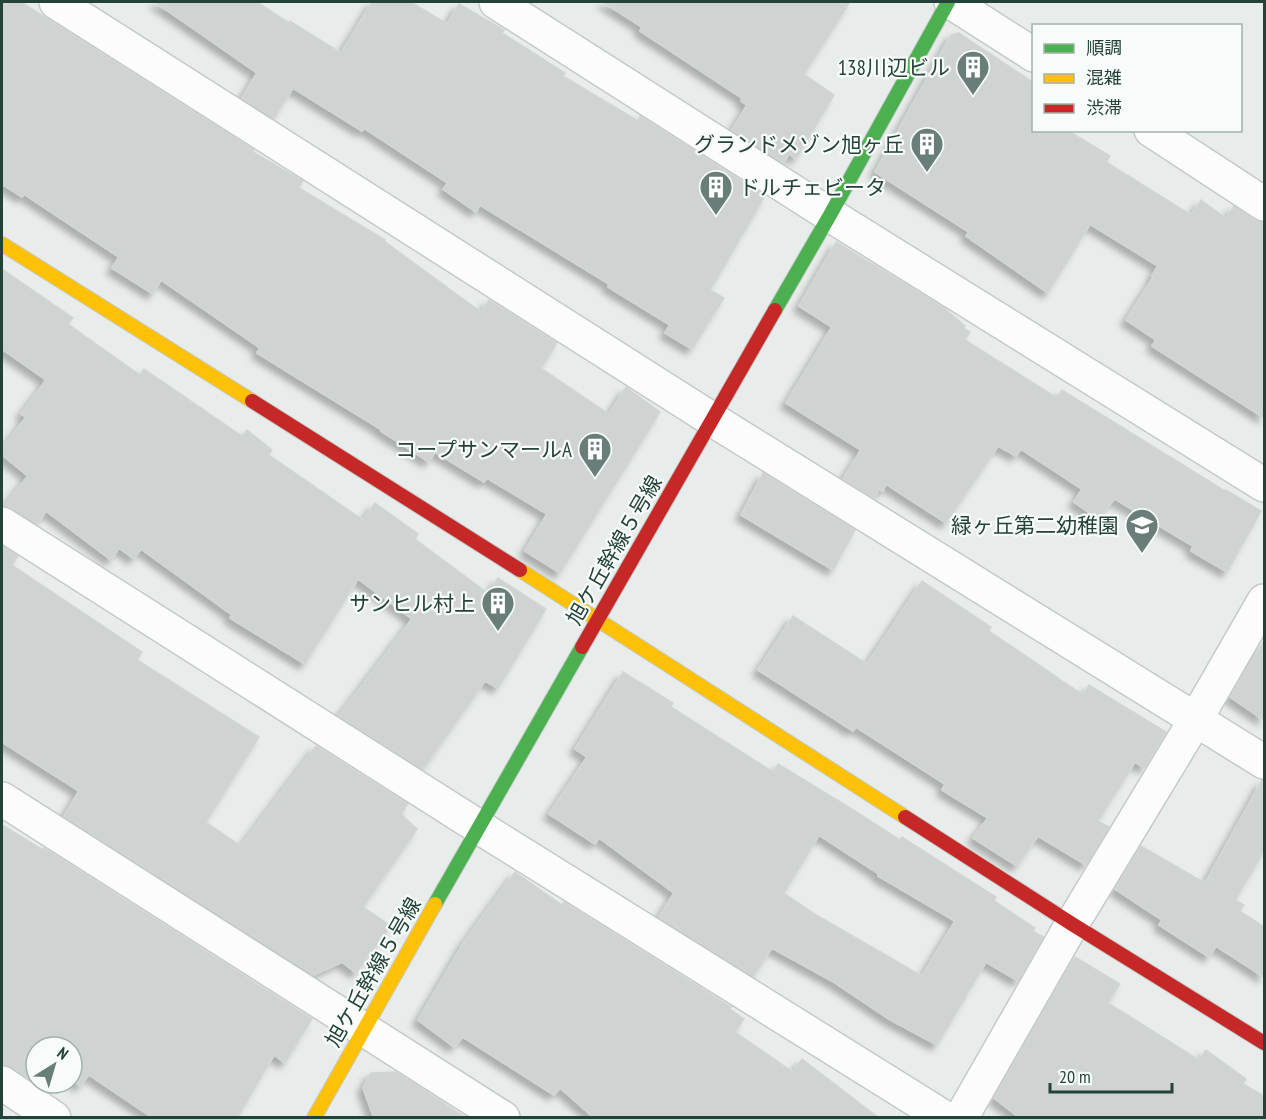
<svg xmlns="http://www.w3.org/2000/svg" width="1266" height="1119" font-family="'PT Sans Narrow','Noto Sans JP',sans-serif">
<style>
.building{fill:#cfd4d2;stroke:#d1d6d4;stroke-width:1.5;fill-rule:evenodd;filter:url(#shadow)}
.lines{fill:none;stroke-linecap:round;stroke-linejoin:round}
.street-casing{stroke:#c5cac8;stroke-width:36}
.fast-casing{stroke:#c3cbc8;stroke-width:16}
.slow-casing{stroke:#c3cbc8;stroke-width:16}
.jam-casing{stroke:#c3cbc8;stroke-width:16}
.street{stroke:#fcfcfc;stroke-width:33}
.fast{stroke:#4caf50;stroke-width:14}
.slow{stroke:#ffc107;stroke-width:14}
.jam{stroke:#c62828;stroke-width:14}
.labels{text-anchor:middle;dominant-baseline:central;stroke-width:4.5;stroke-linejoin:round;paint-order:stroke}
.poi-label{font-size:21px;fill:#24423a;stroke:#f7fbf9;text-anchor:end}
.street-label{font-size:21px;fill:#24423a;stroke:#f7fbf9}
</style>
<defs>
<filter id="shadow"><feDropShadow dx="-5.5" dy="5.5" stdDeviation="3" flood-color="#0004"/></filter>
</defs>
<rect width="100%" height="100%" fill="#e8edeb"/>
<g class="building">
<polygon points="2,2 21,2 254,150 253,152 303,181 299,188 385,240 384,241 481,312 489,300 557,343 541,368 609,414 626,387 660,412 560,573 525,551 547,514 487,478 484,482 435,452 429,462 381,431 382,430 257,353 260,348 161,280 153,294 112,268 119,257 24,194 22,197 2,184"/>
<polygon points="155,2 257,2 289,23 290,21 341,53 372,2 411,2 447,24 459,4 504,30 502,33 565,73 563,76 638,121 640,116 765,196 710,290 724,298 692,349 665,333 670,325 608,287 609,284 480,205 476,212 443,189 448,183 364,128 362,131 293,88 274,118 242,98 257,73"/>
<polygon points="603,2 850,2 804,74 834,95 796,159 789,154 784,163 732,130 747,105 741,101 742,98 640,31 642,27"/>
<polygon points="959,33 1034,83 1034,130 1067,130 1110,156 1106,162 1191,215 1201,200 1226,218 1234,206 1254,220 1264,222 1264,418 1152,346 1156,340 1126,320 1154,276 1152,276 1158,266 1090,224 1048,293 966,236 969,232 875,172 951,35"/>
<polygon points="836,242 943,307 965,326 964,328 970,332 965,340 1057,398 1062,390 1225,491 1226,490 1261,511 1227,572 1191,551 1193,546 1115,499 1097,518 1074,502 1082,489 1021,449 1016,456 998,446 946,523 886,484 883,491 879,489 874,498 843,479 861,450 786,403 832,327 799,306"/>
<polygon points="2,269 73,318 68,324 140,375 144,369 242,436 247,430 272,450 269,455 363,520 375,503 418,534 415,539 489,594 498,578 546,609 498,688 485,681 423,769 339,716 412,619 358,579 305,664 230,618 232,615 141,549 134,559 119,548 111,560 46,511 38,524 12,508 4,506 28,476 2,455 2,449 26,417 21,414 46,380 2,349"/>
<polygon points="763,473 855,530 833,570 741,515"/>
<polygon points="2,546 18,556 12,565 142,652 137,660 259,737 206,822 241,846 316,746 408,804 401,814 417,829 363,907 391,926 356,973 342,962 314,975 64,816 79,791 2,742"/>
<polygon points="922,581 991,627 989,631 1083,695 1089,685 1166,732 1144,768 1135,762 1098,821 1109,827 1086,865 1038,836 1017,866 973,838 988,818 942,790 945,784 856,727 853,731 758,670 793,616 867,664"/>
<polygon points="1264,641 1264,720 1230,697"/>
<path d="M 623,672 L 673,703 L 671,707 L 773,772 L 778,764 L 847,806 L 900,840 L 902,837 L 996,897 L 994,901 L 1035,928 L 1033,931 L 1043,937 L 1018,981 L 986,962 L 937,1045 L 889,1019 L 832,981 L 772,948 L 753,976 L 659,917 L 674,893 L 599,838 L 595,844 L 549,814 L 587,757 L 575,749 ZM 819,835 L 879,874 L 878,876 L 955,921 L 922,976 L 818,916 L 784,893 Z"/>
<polygon points="1262,780 1264,781 1264,851 1235,900 1244,905 1240,911 1264,927 1264,977 1216,946 1209,957 1159,925 1162,920 1115,889 1141,846 1205,883"/>
<polygon points="2,825 43,850 44,848 312,1019 285,1063 274,1055 237,1118 153,1118 89,1075 80,1086 72,1080 72,1047 36,1047 36,1065 27,1077 12,1067 2,1065"/>
<polygon points="515,872 562,905 564,902 731,1007 730,1009 744,1019 735,1032 793,1072 802,1059 879,1118 594,1118 560,1088 554,1095 463,1037 454,1047 418,1020 464,942"/>
<polygon points="1075,957 1120,984 1108,1003 1199,1060 1206,1050 1246,1079 1243,1084 1264,1096 1264,1118 1020,1118 994,1098"/>
<polygon points="395,1072 412,1082 466,1118 374,1118 363,1088 371,1073"/>
</g>
<g class="lines">
<defs>
<g id="street">
<polyline points="56,2 713,420 1264,762"/>
<polyline points="496,2 830,215 1264,485"/>
<polyline points="951,2 1034,55"/>
<polyline points="1151,130 1264,204"/>
<polyline points="2,524 479,827 945,1118"/>
<polyline points="2,799 503,1118"/>
<polyline points="2,1083 54,1118"/>
<polyline points="961,1118 1072,924 1196,719 1264,601"/>
</g>
<g id="fast">
<polyline points="775,310 830,215 948,2"/>
<polyline points="435,904 582,647"/>
</g>
<g id="slow">
<polyline points="2,244 252,401"/>
<polyline points="520,570 905,817"/>
<polyline points="314,1118 435,904"/>
</g>
<g id="jam">
<polyline points="252,401 520,570"/>
<polyline points="582,647 775,310"/>
<polyline points="905,817 1072,924 1264,1043"/>
</g>
</defs>
<use href="#street" class="street-casing"/>
<use href="#fast" class="fast-casing"/>
<use href="#slow" class="slow-casing"/>
<use href="#jam" class="jam-casing"/>
<use href="#street" class="street"/>
<use href="#fast" class="fast"/>
<use href="#slow" class="slow"/>
<use href="#jam" class="jam"/>
</g>
<defs>
<symbol id="building-pin" viewBox="-11 -11 22 30"><path d="M0 17L-7.5 6A9.5 9.5 0 1 1 7.5 6Z" fill="#697e78" stroke="#f7fbf9"/><path d="M-4-6H4V6H1V3H-1V6H-4ZM-2.5-4.3h1.7v1.8h-1.7ZM.8-4.3h1.7v1.8H.8ZM-2.5-1h1.7V.8h-1.7ZM.8-1h1.7V.8H.8Z" fill="#fff"/></symbol>
<symbol id="school-pin" viewBox="-11 -11 22 30"><path d="M0 17L-7.5 6A9.5 9.5 0 1 1 7.5 6Z" fill="#697e78" stroke="#f7fbf9"/><path d="M0-5L7-2L0 1L-7-2ZM-4 1L0 2.5L4 1V4Q0 6-4 4Z" fill="#fff"/></symbol>
</defs>
<g fill-rule="evenodd">
<use href="#building-pin" x="954" y="48" width="38" height="52"/>
<use href="#building-pin" x="908" y="125" width="38" height="52"/>
<use href="#building-pin" x="697" y="168" width="38" height="52"/>
<use href="#building-pin" x="576" y="430" width="38" height="52"/>
<use href="#school-pin" x="1123" y="506" width="38" height="52"/>
<use href="#building-pin" x="479" y="584" width="38" height="52"/>
</g>
<g class="labels">
<g class="poi-label">
<text x="950" y="67">138川辺ビル</text>
<text x="904" y="144">グランドメゾン旭ヶ丘</text>
<text x="739" y="187" text-anchor="start">ドルチェビータ</text>
<text x="572" y="449">コープサンマールA</text>
<text x="1119" y="525">緑ヶ丘第二幼稚園</text>
<text x="475" y="603">サンヒル村上</text>
</g>
<g class="street-label">
<text transform="translate(614 550) rotate(-60)">旭ケ丘幹線５号線</text>
<text transform="translate(373 972) rotate(-60)">旭ケ丘幹線５号線</text>
</g>
</g>
<rect width="1266" height="1119" fill="none" stroke="#24423a" stroke-width="6"/>
<rect x="1032" y="24" width="210" height="108" fill="#f7fbf9" stroke="#a3b1ad" stroke-width="1.5"/>
<rect x="1044" y="44" width="30" height="9" fill="#4caf50" stroke="#a3b1ad" stroke-width="1.5"/>
<text x="1086" y="54" font-size="18" fill="#24423a">順調</text>
<rect x="1044" y="74" width="30" height="9" fill="#ffc107" stroke="#a3b1ad" stroke-width="1.5"/>
<text x="1086" y="84" font-size="18" fill="#24423a">混雑</text>
<rect x="1044" y="104" width="30" height="9" fill="#c62828" stroke="#a3b1ad" stroke-width="1.5"/>
<text x="1086" y="114" font-size="18" fill="#24423a">渋滞</text>
<g transform="translate(54 1065) rotate(37)"><circle r="28" fill="#f7fbf9" stroke="#a3b1ad" stroke-width="1.5"/>
<path d="M0-4.5L10 22L0 15L-10 22Z" fill="#697e78"/>
<text y="-9" font-size="16" font-weight="bold" text-anchor="middle" fill="#24423a">N</text>
</g>
<path d="M1050 1083v9h122v-9" fill="none" stroke="#24423a" stroke-width="3"/>
<text x="1059" y="1083" font-size="18" fill="#24423a" stroke="#f7fbf9" stroke-width="4.5" paint-order="stroke">20 m</text>
</svg>
